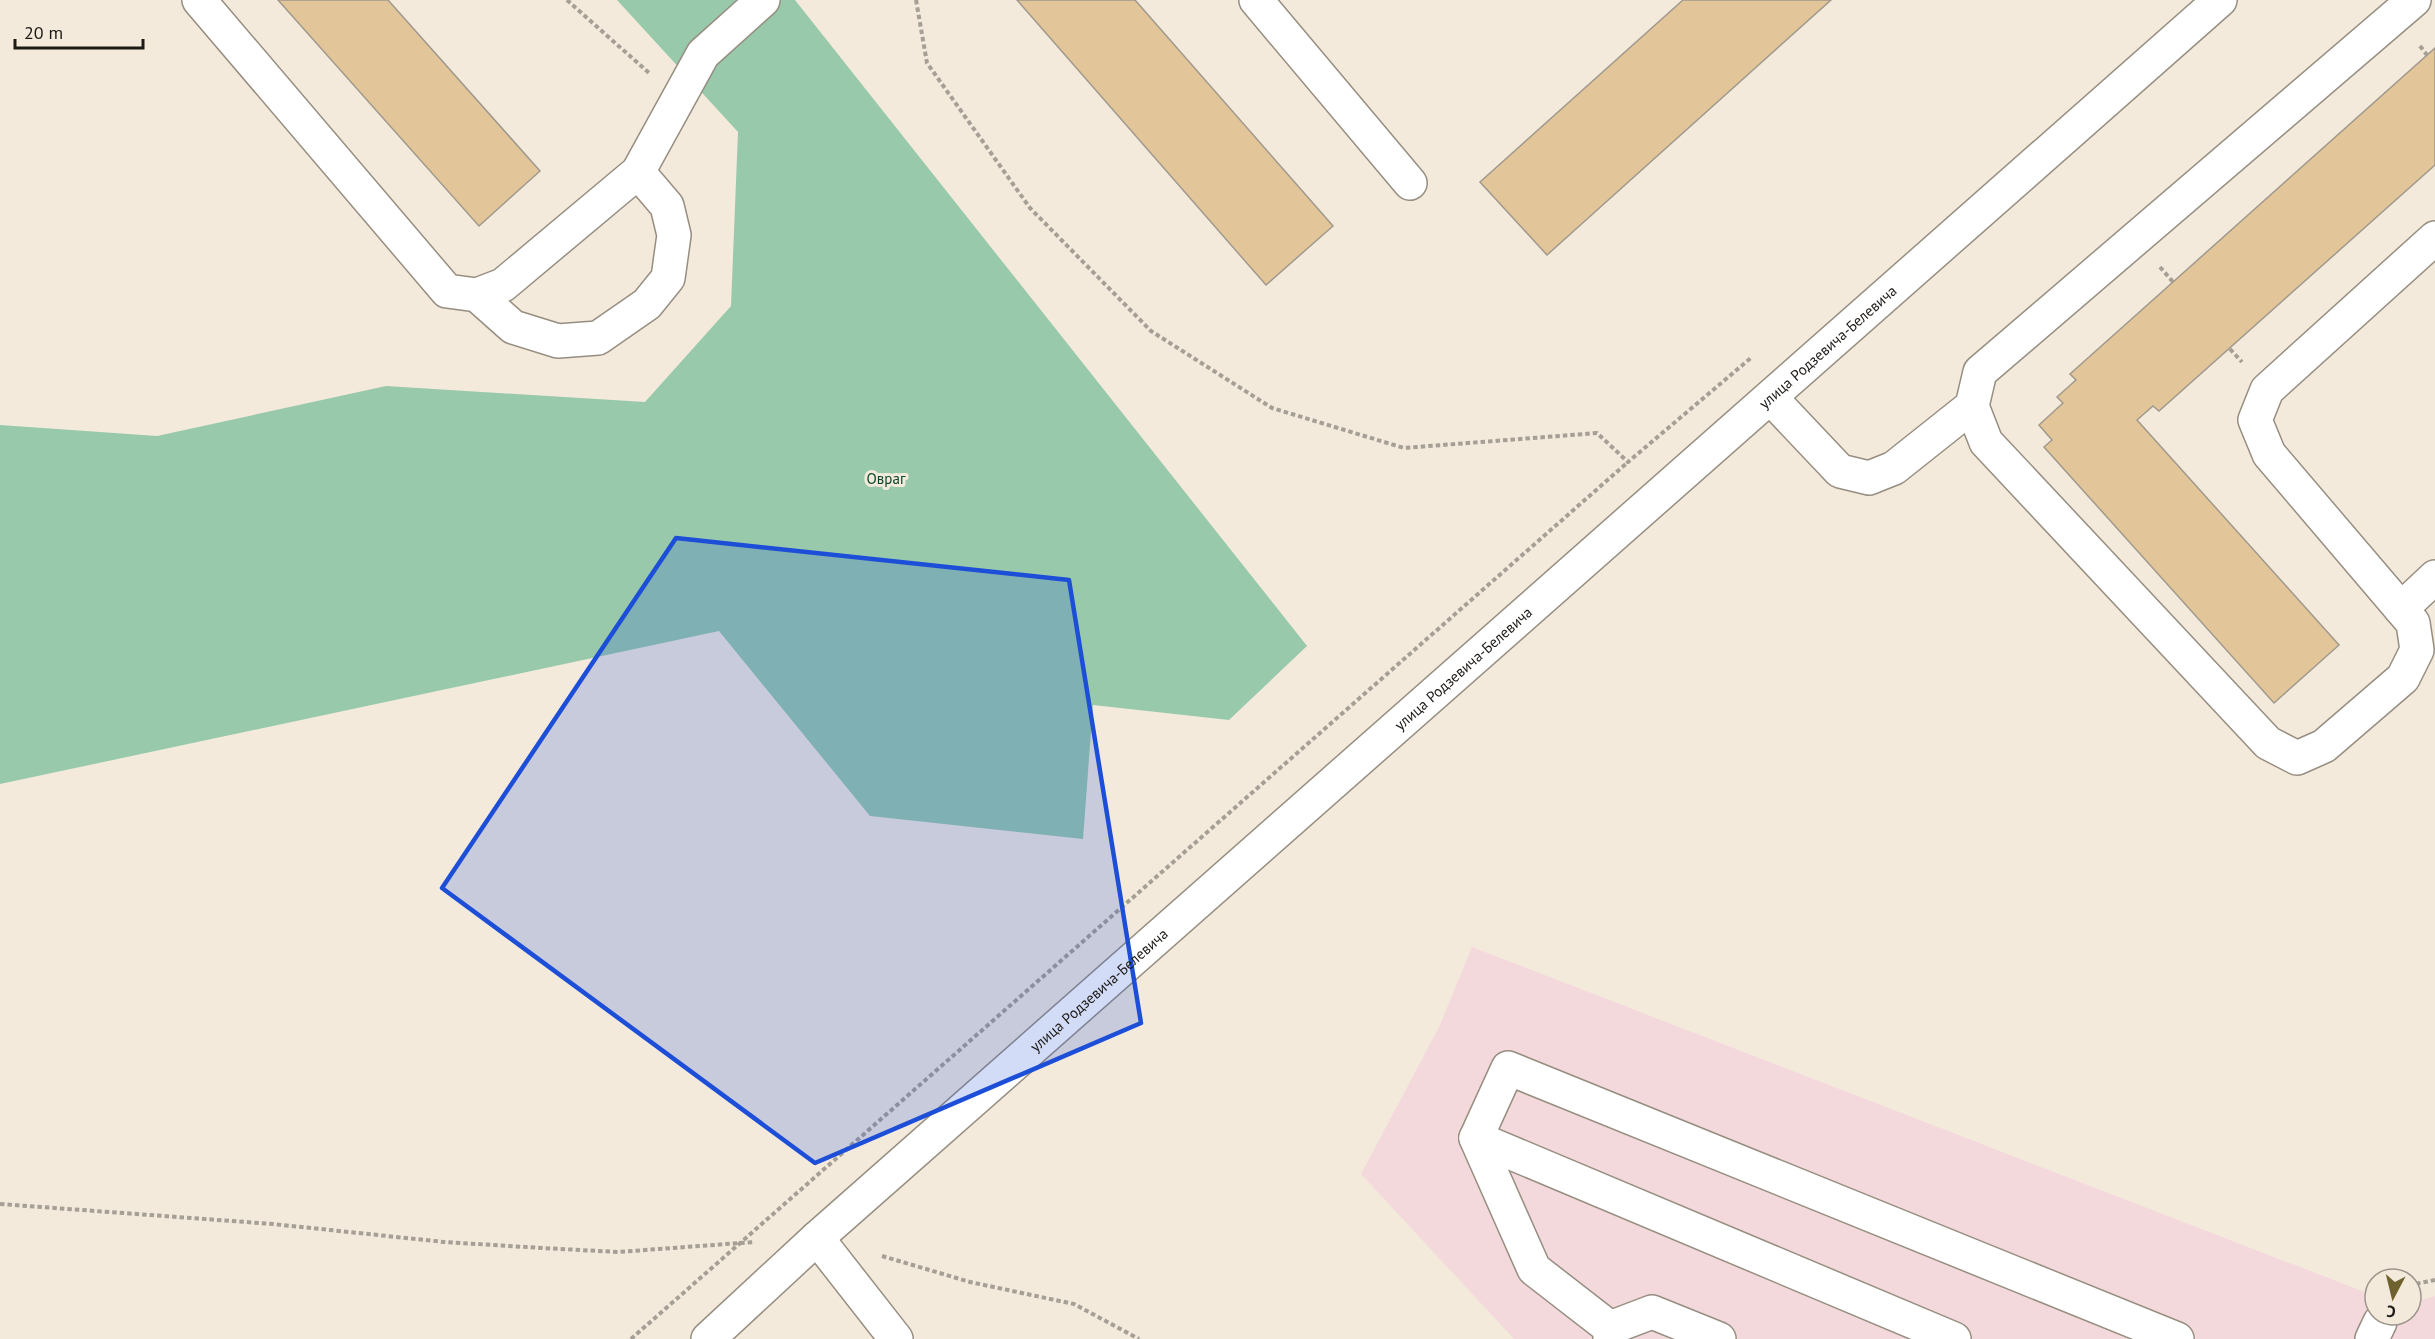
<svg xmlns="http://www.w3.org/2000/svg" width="2435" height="1339" font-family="'PT Sans',sans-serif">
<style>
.industrial{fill:#f4d9dc}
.forest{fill:#98c9ab}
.building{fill:#e2c699;stroke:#a1998c;stroke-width:1.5}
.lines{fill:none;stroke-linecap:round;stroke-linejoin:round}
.minor-casing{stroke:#968e81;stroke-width:36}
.path{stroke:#a69f95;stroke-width:4;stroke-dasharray:4.5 3;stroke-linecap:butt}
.minor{stroke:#fff;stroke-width:33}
.marked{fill:#1d4ed8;fill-opacity:0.2;stroke:#1d4ed8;stroke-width:4.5;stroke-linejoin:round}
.labels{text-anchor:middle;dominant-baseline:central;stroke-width:6;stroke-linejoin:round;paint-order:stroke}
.street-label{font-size:15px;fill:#1d1915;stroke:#f3eadc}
.park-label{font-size:15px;fill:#06462a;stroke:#f3eadc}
</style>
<rect width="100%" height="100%" fill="#f3eadc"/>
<polygon class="industrial" points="1472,947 2375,1296 2375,1315 2411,1315 2411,1303 2435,1296 2435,1339 1514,1339 1361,1174 1439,1027"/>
<polygon class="forest" points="617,0 795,0 1307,646 1229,720 1093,705 1083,839 870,816 719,631 0,784 0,425 157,436 386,386 645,402 731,306 738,132"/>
<g class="building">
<polygon points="278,0 388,0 540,171 479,226"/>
<polygon points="1017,0 1135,0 1333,226 1266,285"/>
<polygon points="1683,0 1831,0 1547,255 1480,182"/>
<polygon points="2435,48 2435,165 2159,411 2153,406 2137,420 2339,645 2274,703 2044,447 2052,440 2039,425 2063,403 2057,397 2076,380 2070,374"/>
</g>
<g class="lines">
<defs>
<g id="minor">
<polyline points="199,0 447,291 477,295 503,285 638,172 703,54 763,0"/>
<polyline points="1256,0 1410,183"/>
<polyline points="2414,0 1980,372 1972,406 1986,442 2268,743 2297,758 2324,746 2403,678 2417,650 2413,623 2269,454 2255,420 2267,390 2435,238"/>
<polyline points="477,295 513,327 558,341 598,338 647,304 668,278 674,235 667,206 638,172"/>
<polyline points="1771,398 1840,471 1869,478 1894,468 1972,406"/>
<polyline points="2401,609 2435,577"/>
<polyline points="1476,1138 1954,1339"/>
<polyline points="817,1238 896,1339"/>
<polyline points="1610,1328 1652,1312 1719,1339"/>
<path id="s1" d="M 708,1339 L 817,1238 L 2220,0"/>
<polyline points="1610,1339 1610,1328 1534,1269 1476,1138 1508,1068 2177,1339"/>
<polyline points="2372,1339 2380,1322"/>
</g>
</defs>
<use href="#minor" class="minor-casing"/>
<g class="path">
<polyline points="567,0 649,73"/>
<polyline points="916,0 927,63 1030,208 1151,331 1272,408 1404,448 1597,433 1628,462 1752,357"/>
<polyline points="2420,46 2427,55"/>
<polyline points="2160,267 2173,282"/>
<polyline points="2230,349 2242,362"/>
<polyline points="0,1204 273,1224 444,1242 542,1248 618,1252 754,1242"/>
<polyline points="882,1256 970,1282 1074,1304 1139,1339"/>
<polyline points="2411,1289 2415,1284 2435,1280"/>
<polyline points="631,1339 1628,462"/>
</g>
<use href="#minor" class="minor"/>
</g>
<path class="marked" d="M 676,538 L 1069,580 L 1141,1023 L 815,1163 L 442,888 Z"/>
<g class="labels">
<g class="street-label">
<text stroke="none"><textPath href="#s1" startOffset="1496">улица Родзевича-Белевича</textPath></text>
<text stroke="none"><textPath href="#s1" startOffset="1010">улица Родзевича-Белевича</textPath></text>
<text stroke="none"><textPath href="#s1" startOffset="524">улица Родзевича-Белевича</textPath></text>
</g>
<g class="park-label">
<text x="886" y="478">Овраг</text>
</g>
</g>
<g transform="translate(2393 1297) rotate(187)"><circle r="28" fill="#f3eadc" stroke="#9d968c" stroke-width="1.5"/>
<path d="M0-4.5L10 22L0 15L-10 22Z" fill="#6f622f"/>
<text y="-9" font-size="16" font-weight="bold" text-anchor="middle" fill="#1d1915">С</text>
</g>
<path d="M15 39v9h128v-9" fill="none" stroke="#1d1915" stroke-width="3"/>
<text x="24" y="39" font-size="18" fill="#1d1915" stroke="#f3eadc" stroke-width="4.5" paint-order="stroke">20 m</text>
</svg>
